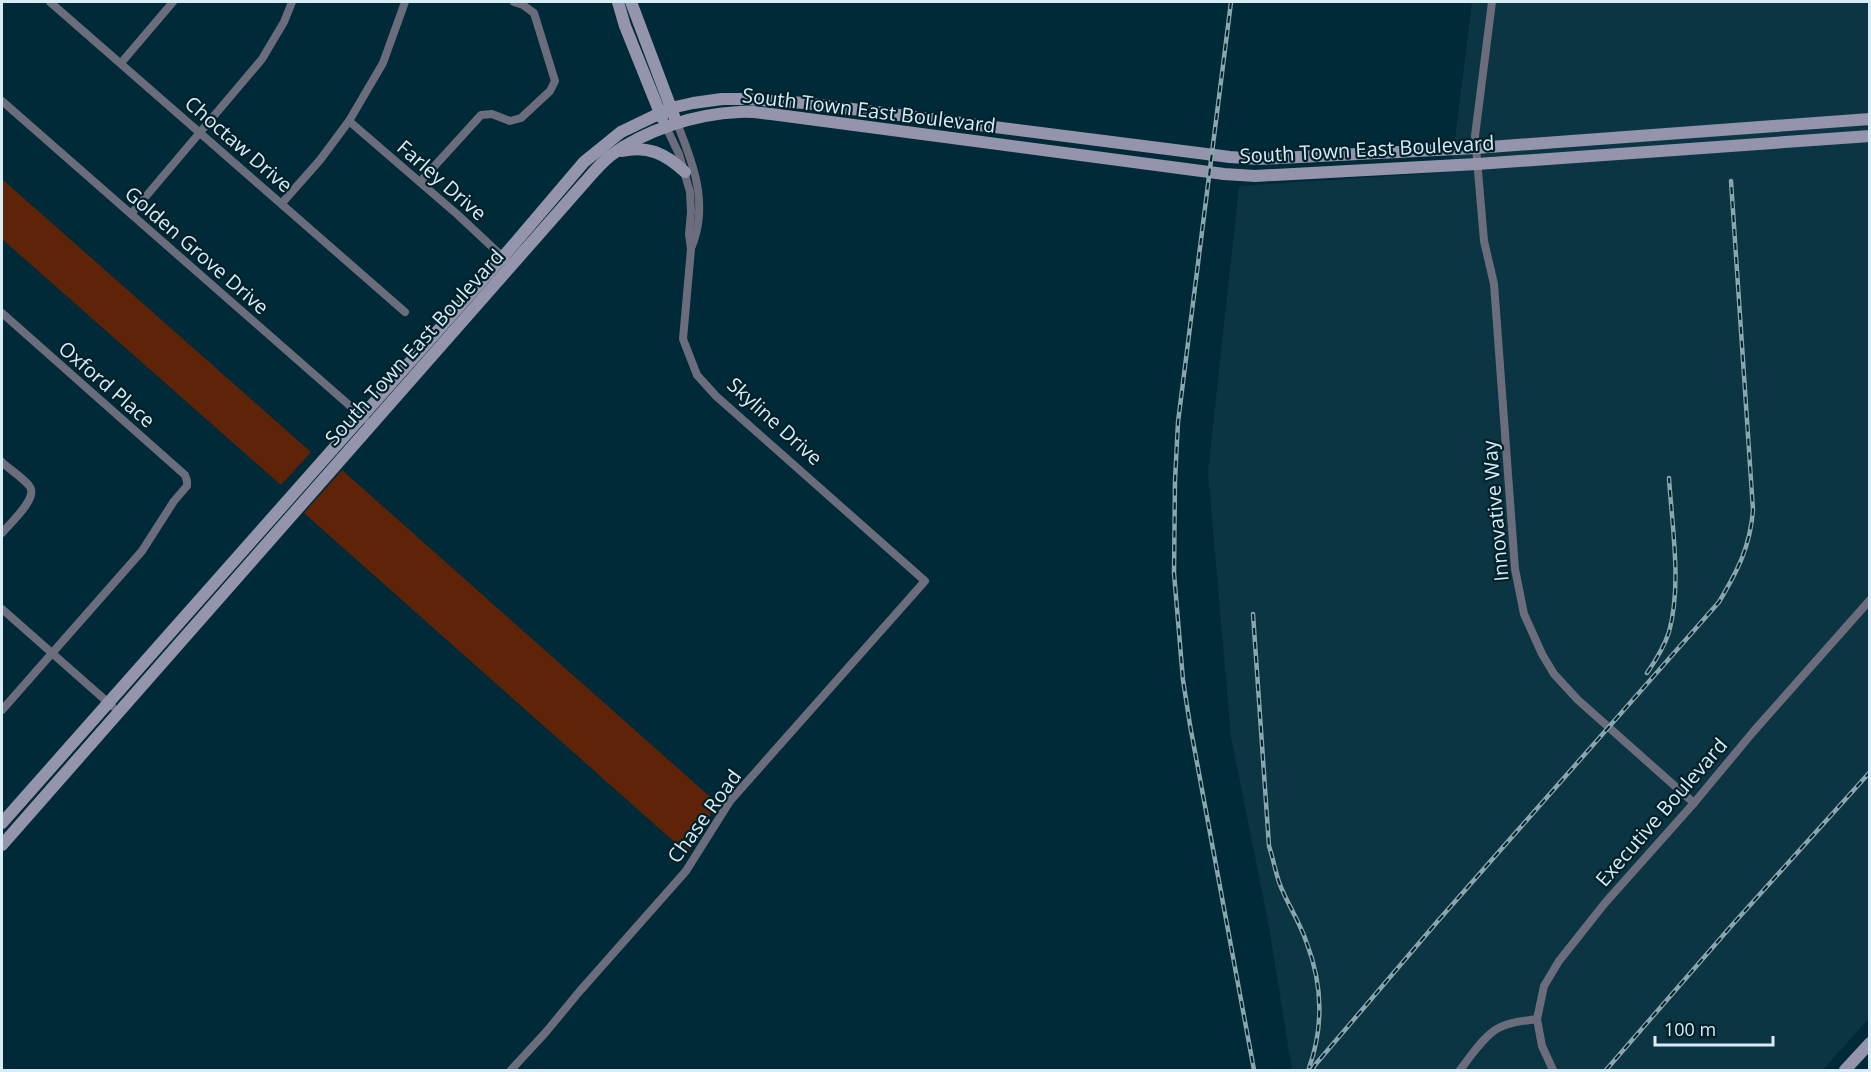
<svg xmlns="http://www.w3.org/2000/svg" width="1871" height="1072" font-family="'Open Sans',sans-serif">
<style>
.built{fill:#0b3542}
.green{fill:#5f2407}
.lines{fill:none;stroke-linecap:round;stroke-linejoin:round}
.street{stroke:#6c6d7c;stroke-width:8}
.secondary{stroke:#9495ad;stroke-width:12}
.rail-casing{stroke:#89a6b0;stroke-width:4.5}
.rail{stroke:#00202a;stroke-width:2;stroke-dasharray:7;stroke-linecap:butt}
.labels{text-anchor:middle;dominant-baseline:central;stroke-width:4.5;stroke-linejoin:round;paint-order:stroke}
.street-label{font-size:20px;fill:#d7ecf5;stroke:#00202a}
</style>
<rect width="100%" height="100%" fill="#002a37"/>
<polygon class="built" points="1472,2 1869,2 1870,1017 1823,1070 1292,1070 1268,921 1231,737 1208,472 1239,186 1451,172"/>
<g class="green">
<polygon points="2,179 311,452 281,485 2,239"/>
<polygon points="342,470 717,803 688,854 304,513"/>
</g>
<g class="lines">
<g class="street">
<polyline points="50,2 405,312"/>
<polyline points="1492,2 1475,136 1484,241 1494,284 1515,569 1524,614 1542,654 1554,674 1578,700 1694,803"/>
<polyline points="121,63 173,2"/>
<polyline points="2,101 365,419"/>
<polyline points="349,121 458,215 506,260"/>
<path d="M 677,123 C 693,163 709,203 692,246"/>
<polyline points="420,182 481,115 492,114 510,121 521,118 550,91 555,81 534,13 523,5 514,2"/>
<polyline points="282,203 320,160 349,121 383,63 405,2"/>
<polyline points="131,214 262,59 284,22 292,2"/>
<polyline points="2,313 185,475 187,481 187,486 174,501 142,551 2,710"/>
<path d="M 2,462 C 9,469 25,479 30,487 C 38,499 9,524 2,533"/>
<polyline points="2,609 112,706"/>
<polyline points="511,1070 546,1032 579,992 686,871 730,801 925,581 716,396 697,375 683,339 691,249 689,234 691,212 690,192 679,154 666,127"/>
<path d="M 1460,1070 C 1470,1057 1481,1040 1495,1030 C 1507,1022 1524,1021 1537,1019"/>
<polyline points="1553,1070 1542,1046 1537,1019 1544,986 1559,961 1605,903 1694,803 1753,732 1870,600"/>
</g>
<g class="secondary">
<polyline points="618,2 625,26 662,118"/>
<polyline points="631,2 674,116"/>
<path d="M 622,151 C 648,145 666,154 685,172"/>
<polyline points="2,823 503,257 584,162 621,132 671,108 693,103 722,99 743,99 805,103 1230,157 1258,159 1476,148 1870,119"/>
<path d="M 2,845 L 584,183 C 592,174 600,164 610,156 C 645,130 695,114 739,112 C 750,111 761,113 771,114 L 1224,174 L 1255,176 L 1477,164 L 1870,136"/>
<polyline points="1845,1070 1870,1043"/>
</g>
<defs>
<g id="rail">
<polyline points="1231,2 1178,422 1175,481 1174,573 1183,680 1190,725 1254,1070"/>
<path d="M 1253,614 L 1269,846 C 1273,858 1275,870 1279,882 C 1286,902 1299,920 1306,941 C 1322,982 1324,1026 1309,1068"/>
<path d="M 1647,673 C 1656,660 1664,647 1669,632 C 1682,585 1672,527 1669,478"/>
<path d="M 1312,1070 L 1315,1065 L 1437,922 L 1719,602 C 1738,570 1750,547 1753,510 L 1731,181"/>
<polyline points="1606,1070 1733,924 1870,772"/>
</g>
</defs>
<use href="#rail" class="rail-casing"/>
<use href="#rail" class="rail"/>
</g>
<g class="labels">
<g class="street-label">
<text transform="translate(869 110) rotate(7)">South Town East Boulevard</text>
<text transform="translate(239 144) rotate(41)">Choctaw Drive</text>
<text transform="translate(1367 149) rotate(-3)">South Town East Boulevard</text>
<text transform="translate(442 180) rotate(41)">Farley Drive</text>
<text transform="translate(197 250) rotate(41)">Golden Grove Drive</text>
<text transform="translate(414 347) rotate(-48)">South Town East Boulevard</text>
<text transform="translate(107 384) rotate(41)">Oxford Place</text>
<text transform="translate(775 421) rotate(42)">Skyline Drive</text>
<text transform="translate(1495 511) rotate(-95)">Innovative Way</text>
<text transform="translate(1661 812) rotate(-49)">Executive Boulevard</text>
<text transform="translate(704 816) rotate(-54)">Chase Road</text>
</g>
</g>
<rect width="1871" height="1072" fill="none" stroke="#d7ecf5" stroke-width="6"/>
<path d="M1655 1036v9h118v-9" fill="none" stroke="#d7ecf5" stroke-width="3"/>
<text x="1664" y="1036" font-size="18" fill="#d7ecf5" stroke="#00202a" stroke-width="4.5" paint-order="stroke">100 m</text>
</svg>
